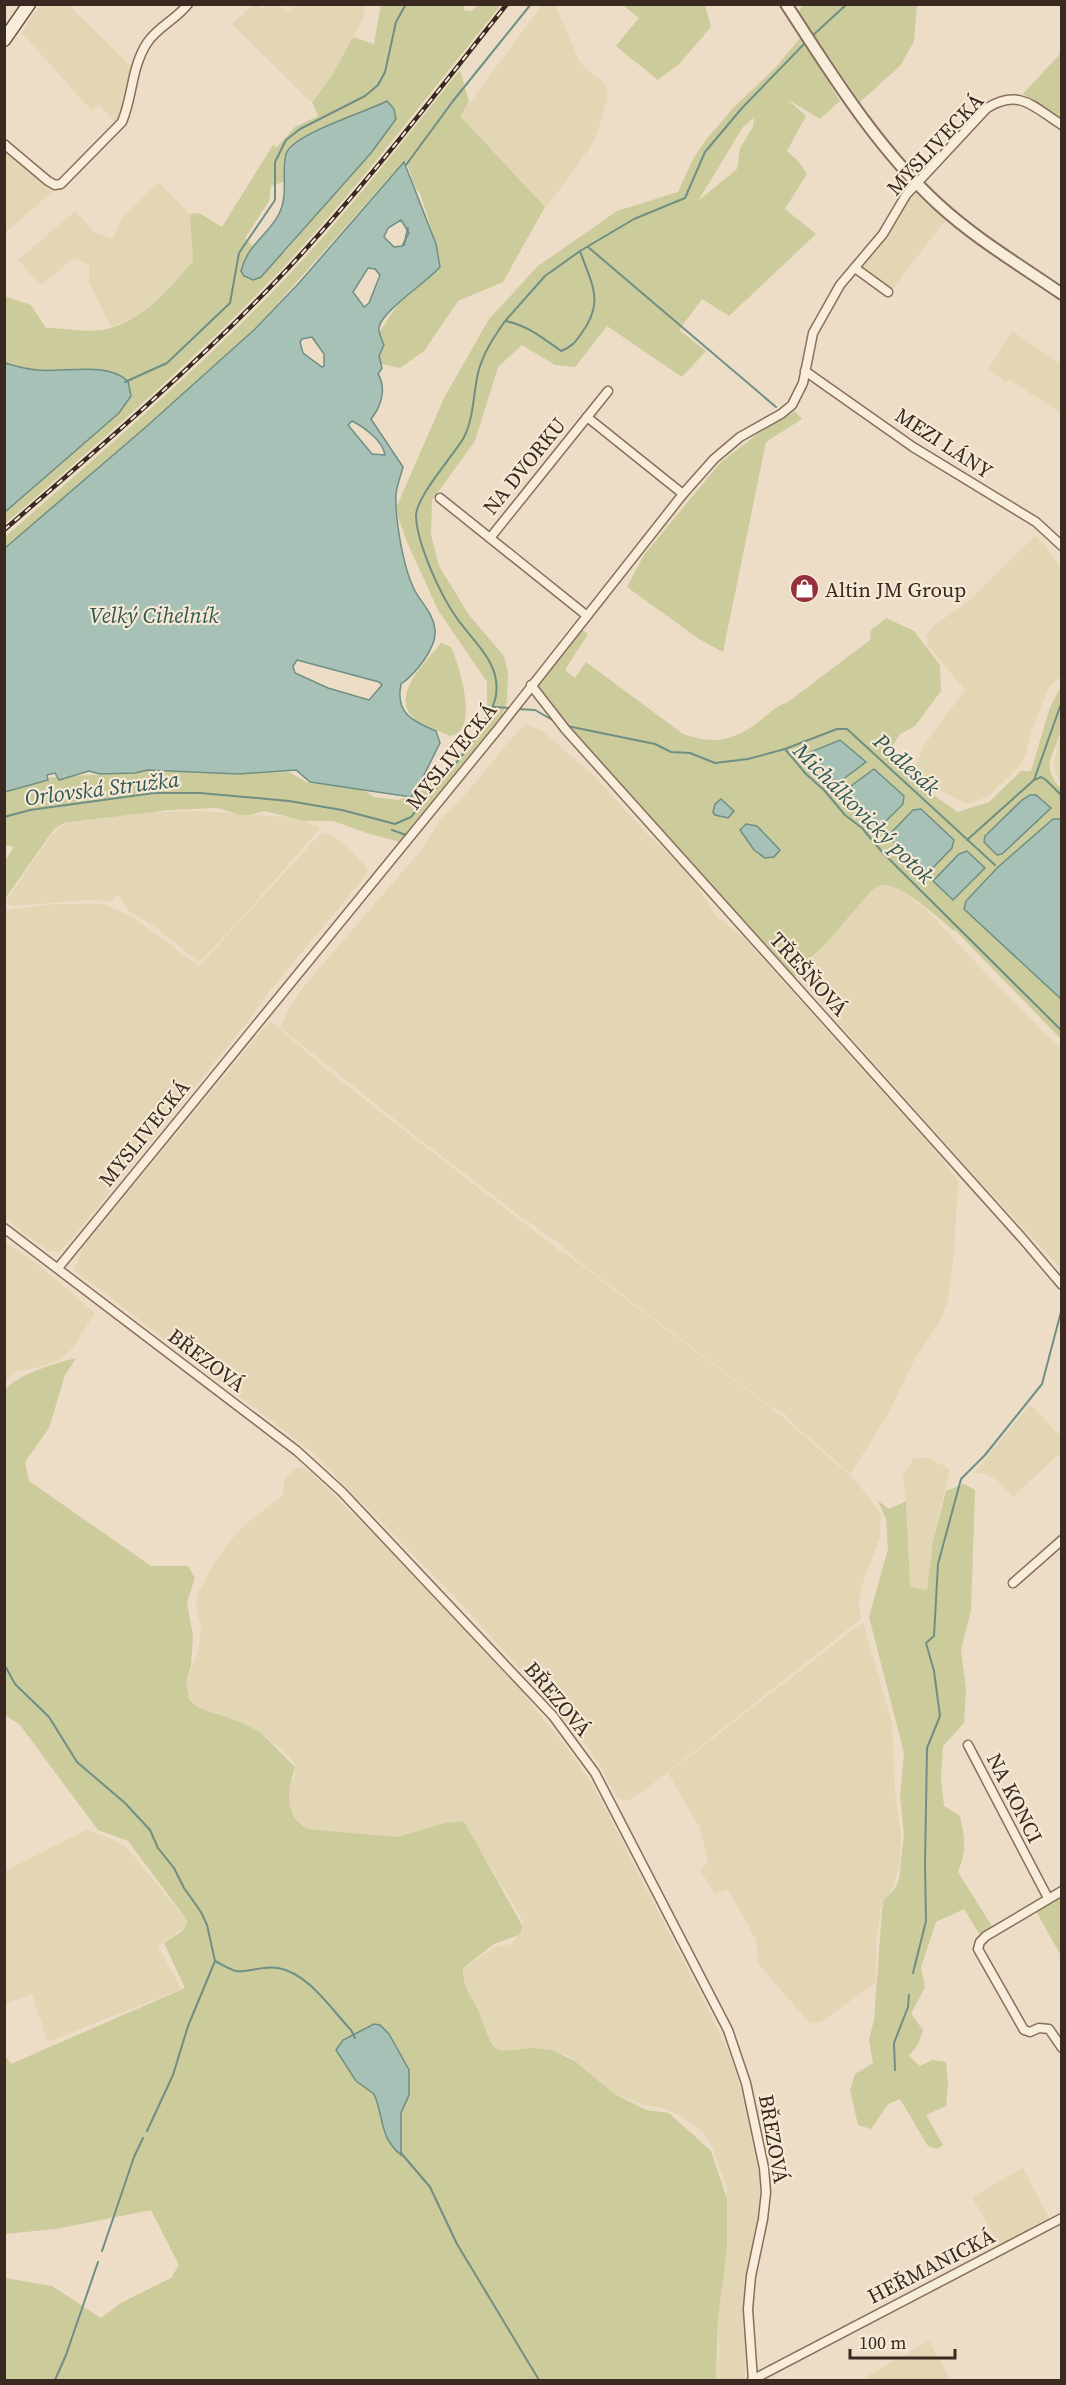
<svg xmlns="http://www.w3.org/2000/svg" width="1066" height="2385" font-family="'Source Serif 4',serif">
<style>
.farmland{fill:#e2d6b5}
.green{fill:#cbcb9b;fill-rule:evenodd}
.water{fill:#a8c1b7;stroke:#6f8f84;stroke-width:1.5;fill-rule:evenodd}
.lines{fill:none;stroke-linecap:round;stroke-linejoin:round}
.stream{stroke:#6f8f84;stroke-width:2}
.minor-casing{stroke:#886f5d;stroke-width:11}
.tertiary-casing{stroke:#886f5d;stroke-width:14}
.secondary-casing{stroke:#6a5040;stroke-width:15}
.minor{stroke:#f8ecda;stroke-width:8}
.tertiary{stroke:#f8ecda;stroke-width:10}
.secondary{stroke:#f8ecda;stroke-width:12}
.rail-casing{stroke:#392920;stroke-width:4.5}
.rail{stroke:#f5e9d6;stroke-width:2;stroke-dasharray:7;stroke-linecap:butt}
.labels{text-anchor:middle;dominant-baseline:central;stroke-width:4.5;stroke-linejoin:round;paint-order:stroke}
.street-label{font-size:21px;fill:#392920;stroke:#f5e9d6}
.poi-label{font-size:21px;fill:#392920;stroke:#f5e9d6;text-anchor:start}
.water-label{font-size:22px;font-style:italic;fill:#305851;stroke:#f5e9d6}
</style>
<rect width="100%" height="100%" fill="#edddc7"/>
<g class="farmland">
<polygon points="42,5 68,5 131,66 122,114 117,124 99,104 92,111 22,33 33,14"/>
<polygon points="253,5 259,5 263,9 268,5 278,5 287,13 297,5 366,5 363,18 333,74 311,102 232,24"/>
<polygon points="542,5 555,5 581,64 606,85 608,95 598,130 591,146 549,204 545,207 460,116"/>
<polygon points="4,149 55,189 5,233 4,233"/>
<polygon points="158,182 190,214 193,261 164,295 136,317 111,327 89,282 89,265 74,258 41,285 18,260 75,211 94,232 113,239 121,220"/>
<polygon points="918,193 948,217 891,290 861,268 873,254 909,200"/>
<polygon points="1012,331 1061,364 1061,391 1059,395 1061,397 1061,413 1008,379 1006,382 988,370"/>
<polygon points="1035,536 1042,542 1061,568 1061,676 1048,688 1032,730 1025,757 1018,768 987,797 968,804 935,788 922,779 914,770 924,745 965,690 928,646 926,636 929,631 937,623 967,603"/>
<polygon points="526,724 544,732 595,777 648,835 681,866 697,886 716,916 743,937 932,1147 958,1181 954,1256 947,1304 939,1323 913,1362 886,1418 850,1474 797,1427 783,1412 771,1407 577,1260 556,1241 520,1216 414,1135 281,1028 287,1011 305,985 422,849 440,820 469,790 516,733"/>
<polygon points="1061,733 1061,783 1055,772 1054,763"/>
<polygon points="202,811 296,818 320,828 240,920 199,962 158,929 128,910 119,895 114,897 114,900 112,901 87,900 13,906 9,905 6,901 52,834 65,824 151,812"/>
<polygon points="322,832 331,835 346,845 364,865 368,871 367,874 272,988 249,1020 70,1241 58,1252 48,1251 5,1219 5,910 56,904 103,904 131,916 199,966"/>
<polygon points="884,885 902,891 928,911 978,965 1061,1049 1061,1269 972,1173 795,974 826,943 865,896 878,886"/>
<polygon points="269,1022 273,1023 333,1075 556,1248 572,1258 780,1415 857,1482 881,1514 880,1537 862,1585 859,1605 861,1619 650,1786 627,1801 616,1797 599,1763 578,1734 460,1602 311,1451 74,1270 83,1247"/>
<polygon points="5,1242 41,1267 95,1313 72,1349 60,1360 32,1369 15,1371 5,1384"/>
<polygon points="1030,1404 1061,1437 1061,1452 1013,1497 996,1479 986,1474 974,1473"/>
<polygon points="914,1458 928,1458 950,1469 933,1540 927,1590 910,1587 906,1501 903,1476"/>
<polygon points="297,1468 303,1468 310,1472 408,1569 516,1685 564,1744 593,1785 706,2005 729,2053 741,2089 759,2175 760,2221 746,2303 745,2380 716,2380 719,2352 718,2318 727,2252 727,2188 711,2144 702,2131 679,2115 661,2107 647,2106 613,2093 568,2055 532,2048 504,2051 497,2049 490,2039 474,2003 467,1995 463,1980 463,1968 496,1947 511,1944 523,1929 523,1922 515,1907 478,1847 468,1826 462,1821 454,1821 397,1837 307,1829 299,1823 289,1806 290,1786 295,1775 295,1764 290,1757 260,1732 240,1722 199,1708 188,1696 186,1682 199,1649 201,1627 196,1609 197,1597 201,1588 213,1565 231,1540 246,1524 283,1495 285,1478"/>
<polygon points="863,1622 892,1723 895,1792 901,1835 900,1863 894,1885 881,1908 876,1940 876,1978 874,1984 821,2022 813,2023 808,2021 758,1964 756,1940 728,1889 715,1894 700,1870 707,1864 708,1860 699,1826 668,1773"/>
<polygon points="86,1830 108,1837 126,1847 188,1922 187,1926 158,1946 181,1989 48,2042 32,1994 5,2004 5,1871"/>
<polygon points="1023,2168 1050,2220 999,2245 972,2197"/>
<polygon points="929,2341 951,2380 868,2380 866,2377"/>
</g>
<g class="green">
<path d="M 406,4 L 463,5 L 464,10 L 471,11 L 479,5 L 501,5 C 427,96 356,191 275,276 C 190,364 97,444 5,524 L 5,512 L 119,413 L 124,377 L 98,370 L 36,370 L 5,363 L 4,296 L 31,305 L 46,328 C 63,328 90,333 107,329 C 144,320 169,289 193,261 L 190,214 L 199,213 L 222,227 L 273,145 L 277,147 L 295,127 L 318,116 L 312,102 L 333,74 L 353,37 L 374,44 L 381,5 ZM 387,101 L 396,119 L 391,127 L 285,252 L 242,265 L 253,246 L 245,238 L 269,201 L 271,186 L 285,181 C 285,170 283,158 289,149 C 298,134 368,110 387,101 Z"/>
<polygon points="623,5 705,5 711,27 679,64 658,80 616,46 639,18"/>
<polygon points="803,5 917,5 914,41 901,65 860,102 798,12"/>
<path d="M 801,37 L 840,101 L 820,119 L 787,99 L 806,116 L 787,151 L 799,162 L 807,174 L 785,209 L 816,234 L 729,316 L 702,299 L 679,330 L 706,351 L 682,377 L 607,326 L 575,367 L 555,365 L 522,345 L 498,367 L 475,441 L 432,500 L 431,535 L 439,566 L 469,615 L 504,656 L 508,673 L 507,702 L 502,715 L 399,842 L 367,833 L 333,821 L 305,821 L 264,811 L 250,815 L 240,815 L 218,808 L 169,810 L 64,823 L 54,829 L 5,899 L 5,861 L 14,847 L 5,845 L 5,792 L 47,780 L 47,778 L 57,777 L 59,780 L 71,776 L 135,773 L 148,770 L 231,774 L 289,772 L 308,783 L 362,789 L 374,797 L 398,800 L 418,794 L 456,760 L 487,714 L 487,682 L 438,610 L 407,542 L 398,517 L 397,506 L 444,398 L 489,319 L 538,266 L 617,211 L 678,192 L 692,161 L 705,141 L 733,108 L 775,68 ZM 754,118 L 753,127 L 740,148 L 737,169 L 698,201 L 743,127 Z"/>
<polygon points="1061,53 1061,120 1023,94"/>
<path d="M 460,70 L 469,102 L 460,116 L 545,207 L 503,282 L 458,301 L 424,351 L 400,368 L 381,364 L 379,356 L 384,345 L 379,333 L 436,244 L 420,193 L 415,188 L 407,164 L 402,163 L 255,329 L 147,426 L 5,548 L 5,537 C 99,454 195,373 282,282 C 346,215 402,142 460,70 Z"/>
<polygon points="795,411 802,419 766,442 723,652 699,639 627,587 644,555 720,463 759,433"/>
<path d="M 886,618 L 914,631 L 940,665 L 941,691 L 915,726 L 900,734 L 888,752 C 909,777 931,794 958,812 L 989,802 L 1021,771 L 1031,771 L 1050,707 L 1061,687 C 1061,700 1064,716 1061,729 C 1055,756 1039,764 1061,789 L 1061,819 L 1052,819 L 998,867 L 964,908 L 1061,999 L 1061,1039 L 954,929 L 954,931 C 938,918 904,885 883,885 C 878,885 875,888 871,891 L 826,943 L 796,972 L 796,978 L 638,804 L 560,715 L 538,686 L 582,630 L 588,634 L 565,670 L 575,678 L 586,662 L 683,734 C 714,745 735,741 761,720 C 769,713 777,706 788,702 L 870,640 L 871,630 Z"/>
<path d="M 441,643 L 451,647 C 458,662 482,734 449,736 C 438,730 424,726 415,719 C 388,696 427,661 441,643 Z"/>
<path d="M 76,1358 L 65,1375 L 49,1428 L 25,1462 L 29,1481 L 151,1566 L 188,1566 L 195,1578 L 187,1602 L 193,1636 L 191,1666 L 186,1682 L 189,1699 L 199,1708 L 240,1722 L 260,1732 L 295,1767 C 288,1791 283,1814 307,1829 L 397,1837 L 445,1823 L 462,1821 L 465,1823 L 523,1927 L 519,1935 L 494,1944 L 463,1968 C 463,1986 467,1990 475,2004 C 482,2017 485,2032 493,2045 L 497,2049 L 504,2051 L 532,2048 L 551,2050 L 575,2061 L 613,2093 L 646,2110 L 669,2113 L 711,2151 L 727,2199 L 727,2249 L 718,2318 L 716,2380 L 5,2380 L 6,2321 L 5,2278 L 52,2286 L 101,2318 L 121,2303 L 171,2278 L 179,2265 L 151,2210 L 56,2229 L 5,2234 L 4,2054 L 11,2064 L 185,1988 L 164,1943 C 173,1937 183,1933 188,1922 L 181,1912 L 128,1841 L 98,1830 L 20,1725 L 5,1715 L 5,1390 C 18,1374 56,1363 76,1358 Z"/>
<path d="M 964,1484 L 975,1490 L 971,1610 L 961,1650 L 966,1689 L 964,1723 L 943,1746 L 941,1778 L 944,1806 L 960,1816 C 965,1839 967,1850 958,1872 L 993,1928 L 980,1935 L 964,1909 L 936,1922 L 921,1967 L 925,1987 L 911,2014 L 923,2030 L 918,2044 L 909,2056 L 920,2066 L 932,2060 L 946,2062 L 948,2084 L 946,2106 L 926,2115 L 943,2145 L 937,2149 L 928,2146 L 900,2099 L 888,2104 L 871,2129 L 858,2125 L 850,2090 L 855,2074 L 873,2063 L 869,2040 L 874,2020 L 882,1910 L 884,1900 L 896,1887 L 899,1879 L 904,1835 L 900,1796 L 904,1753 L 869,1617 L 888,1549 L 886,1519 L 878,1501 L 889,1509 L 906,1501 L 910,1587 L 927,1590 L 933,1541 L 946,1491 Z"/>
<polygon points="1061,1896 1062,1953 1060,1954 1036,1911"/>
</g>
<g class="water">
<path d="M 387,101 L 394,109 L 396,119 L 371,153 L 261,277 L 253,280 L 244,276 L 241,271 C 247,245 269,234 279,214 C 289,194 281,174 286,154 C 292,134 366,112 387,101 Z"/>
<path d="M 404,162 L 436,244 L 440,267 C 427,282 383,310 379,327 C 378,333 382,340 384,345 L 379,356 L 382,368 L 378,374 C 387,388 381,407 371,419 L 403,467 C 401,475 397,485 396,494 C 395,519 403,567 414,589 C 421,603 434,614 435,630 C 437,648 415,674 401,684 C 395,713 412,721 436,731 L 440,743 L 416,791 L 411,797 L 310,782 L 296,770 L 239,774 L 148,770 L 135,773 L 100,774 L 89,771 L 59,780 L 55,773 L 47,775 L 48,780 L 5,792 L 5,548 L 147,426 L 255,329 L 299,283 ZM 401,220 L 409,233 L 402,246 L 394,247 L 384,237 L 388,228 ZM 368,268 L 375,269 L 380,275 L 369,303 L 364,307 L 353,292 ZM 312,337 L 324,354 L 324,366 L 322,367 L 303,353 L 300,342 L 302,339 ZM 352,421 C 364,427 383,441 385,455 L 372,454 L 348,425 ZM 297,660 L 379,682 L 382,685 L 369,700 L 328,688 L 295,673 L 293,666 Z"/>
<path d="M 5,363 C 15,366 26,369 37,370 C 65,373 105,361 128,381 L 131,396 L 119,413 L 5,512 Z"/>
<polygon points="840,740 866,762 838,783 835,782 806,754"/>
<polygon points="874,769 904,796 903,804 880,827 845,794 847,789"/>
<polygon points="1030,795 1036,795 1051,808 1002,854 997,855 984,842 985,836 1022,800"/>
<polygon points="721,799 734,811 728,818 715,815 713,812 715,804"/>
<polygon points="921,809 954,840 952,848 926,875 888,836 913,810"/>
<polygon points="1053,819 1061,819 1061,999 964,909 966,901 998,867"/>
<polygon points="746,824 757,826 780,850 774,857 765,858 754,850 740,830"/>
<polygon points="967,851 985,868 953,900 933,881 959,854"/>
<path d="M 374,2024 L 380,2025 L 389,2034 L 409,2070 L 409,2095 L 401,2113 L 401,2155 C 379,2137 384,2117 374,2094 L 356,2081 L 336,2050 L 343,2040 Z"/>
</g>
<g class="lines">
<g class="stream">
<polyline points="811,37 847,4"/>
<polyline points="406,165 453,101 531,4"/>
<polyline points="404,245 408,228"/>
<polyline points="588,247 776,407"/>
<polyline points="506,320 545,276 580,251"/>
<polyline points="125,382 167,363 230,303 239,253 275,200 275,162 286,140 300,129 365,96 378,85 385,72 396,22 406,4"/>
<polyline points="493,707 511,708"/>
<polyline points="517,709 535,710 556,722"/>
<polyline points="567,726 655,744 671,752 690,753 715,763 748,759 785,749 806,774 824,790 845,815 862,828 883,853 1062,1031"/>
<polyline points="785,749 837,729 847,729 995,865"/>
<polyline points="1034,780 1041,777 1046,780 1062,796"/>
<path d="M 4,817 L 30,810 L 154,793 L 200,793 L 289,801 L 342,810 L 395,824 L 411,817 C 434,789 491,728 496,695 C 501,662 473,642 456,617 C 440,594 417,544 416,516 C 416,497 452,457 463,439 C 474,419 473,395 478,373 C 483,353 494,337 505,321 C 527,325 543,338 561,351 C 571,347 575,343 581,334 C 605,302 592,285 580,251 L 634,219 L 685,198 L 705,152 L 742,108 L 807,41"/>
<polyline points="392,830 409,836"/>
<polyline points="967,840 1034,780 1062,701"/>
<path d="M 4,1664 L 15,1684 L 49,1717 L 77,1762 L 125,1803 L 150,1830 L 158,1848 L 174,1868 L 184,1888 L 201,1912 L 207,1925 L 215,1961 C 221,1964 229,1969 236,1971 C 248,1973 263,1965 278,1968 C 308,1973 331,2009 351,2030 L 355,2038"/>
<polyline points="913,1973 926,1921 925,1865 927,1748 940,1716 934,1671 926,1643 934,1636 938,1564 961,1479 985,1455 1042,1384 1062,1308"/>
<polyline points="895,2070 894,2043 908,2007 909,1995"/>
<polyline points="147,2131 173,2075 188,2026 215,1961"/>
<polyline points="401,2153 430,2187 457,2244 539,2380"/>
<polyline points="102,2251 134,2157 143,2138"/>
<polyline points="55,2380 66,2355 98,2262"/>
</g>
<defs>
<g id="minor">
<path d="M 4,144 L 48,181 L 55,185 L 61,184 L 122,122 C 133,96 131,68 147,43 C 157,27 177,19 188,4"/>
<polyline points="855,268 888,292"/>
<polyline points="805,371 913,447 1036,522 1062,546"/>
<polyline points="587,417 683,494"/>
<polyline points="440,498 586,615"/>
<polyline points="490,538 608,391"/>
<polyline points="531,685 566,730 1022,1238 1062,1285"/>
<polyline points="4,1228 297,1451 342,1492 553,1716 595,1773 728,2030 746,2083 764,2168 766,2192 763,2219 751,2276 748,2309 753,2380"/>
<path d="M 58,1268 L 498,729 L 683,494 L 714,459 L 740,437 L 781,414 L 792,405 L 803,383 L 813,333 L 840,285 L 883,234 L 906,195 L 987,108 C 1020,88 1033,107 1062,125"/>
<polyline points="1013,1583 1062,1540"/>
<polyline points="968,1745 1048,1898"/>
<polyline points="1062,1891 986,1936 980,1942 978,1949 1024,2030 1030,2032 1039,2028 1049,2029 1062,2048"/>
<polyline points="752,2380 1062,2218"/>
</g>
<path id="tertiary" d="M 786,4 C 832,75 877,148 939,205 C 976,239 1020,265 1062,294"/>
<polyline id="secondary" points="4,40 29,4"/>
</defs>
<use href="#minor" class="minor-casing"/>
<use href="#tertiary" class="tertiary-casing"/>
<use href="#secondary" class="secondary-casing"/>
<use href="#minor" class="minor"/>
<use href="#tertiary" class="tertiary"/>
<use href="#secondary" class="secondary"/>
<defs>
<path id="rail" d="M 4,530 C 98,449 192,369 278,279 C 360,193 433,97 507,4"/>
</defs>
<use href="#rail" class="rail-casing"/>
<use href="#rail" class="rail"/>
</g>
<defs>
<symbol id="shop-disc" viewBox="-11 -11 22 22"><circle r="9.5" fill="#952f3b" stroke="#f5e9d6"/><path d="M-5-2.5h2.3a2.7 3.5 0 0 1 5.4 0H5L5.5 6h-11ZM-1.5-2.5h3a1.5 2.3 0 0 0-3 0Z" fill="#fff"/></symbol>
</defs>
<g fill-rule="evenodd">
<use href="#shop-disc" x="788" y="572" width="33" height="33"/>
</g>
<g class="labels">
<g class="street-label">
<text transform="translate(935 144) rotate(-47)">MYSLIVECKÁ</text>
<text transform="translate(944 443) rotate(33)">MEZI LÁNY</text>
<text transform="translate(524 466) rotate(-51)">NA DVORKU</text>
<text transform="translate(451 756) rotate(-51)">MYSLIVECKÁ</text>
<text transform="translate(809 974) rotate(48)">TŘEŠŇOVÁ</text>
<text transform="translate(144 1133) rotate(-51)">MYSLIVECKÁ</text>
<text transform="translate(207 1360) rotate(37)">BŘEZOVÁ</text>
<text transform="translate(558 1699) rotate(50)">BŘEZOVÁ</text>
<text transform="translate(1015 1798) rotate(63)">NA KONCI</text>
<text transform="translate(774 2139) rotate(80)">BŘEZOVÁ</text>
<text transform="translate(931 2266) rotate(-27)">HEŘMANICKÁ</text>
</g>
<g class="poi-label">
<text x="825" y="589">Altin JM Group</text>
</g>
<g class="water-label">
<text x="154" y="615">Velký Cihelník</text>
<text transform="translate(907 764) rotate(42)">Podlesák</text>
<text transform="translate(102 788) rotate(-7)">Orlovská Stružka</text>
<text transform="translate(864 813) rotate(45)">Michálkovický potok</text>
</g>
</g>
<rect width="1066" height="2385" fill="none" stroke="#392920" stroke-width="12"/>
<path d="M850 2349v9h105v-9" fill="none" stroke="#392920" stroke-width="3"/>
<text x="859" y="2349" font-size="18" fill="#392920" stroke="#f5e9d6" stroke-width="4.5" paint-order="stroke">100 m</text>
</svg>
